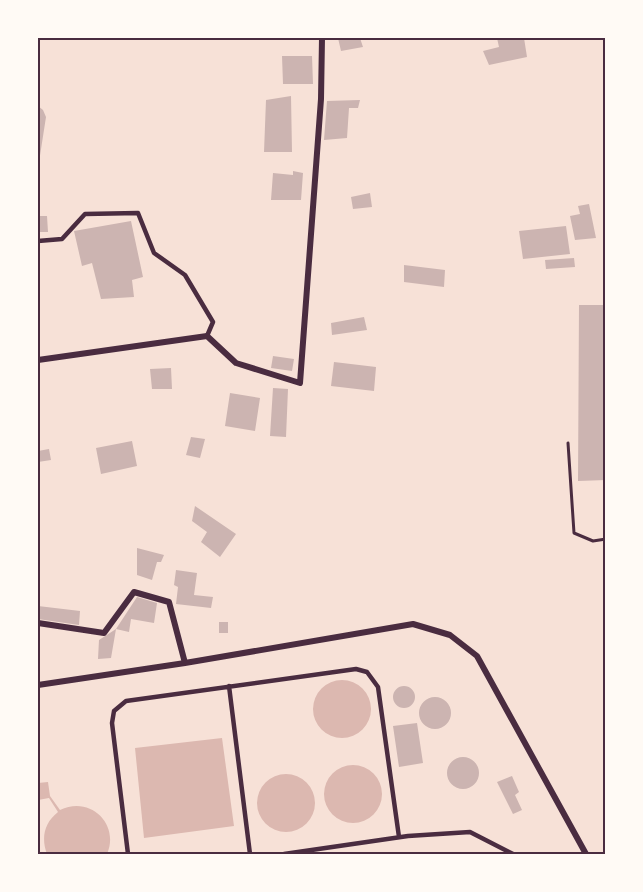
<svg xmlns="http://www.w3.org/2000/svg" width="643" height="892" font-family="'Open Sans',sans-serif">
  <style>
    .water { fill: #dcb8b0 }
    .building { fill: #ccb4b1 }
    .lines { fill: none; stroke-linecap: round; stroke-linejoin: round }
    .path { stroke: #4a2c40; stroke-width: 3 }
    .service { stroke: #4a2c40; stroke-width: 4.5 }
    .minor { stroke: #4a2c40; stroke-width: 6 }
    .neatline { fill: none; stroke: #4a2c40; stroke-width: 2 }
  </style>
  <rect width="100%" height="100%" fill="#f7e1d7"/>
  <!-- water -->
  <path class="water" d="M313 709a29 29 0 1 1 58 0a29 29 0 1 1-58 0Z
    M222 738 234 826 144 838 135 748Z
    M324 794a29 29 0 1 1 58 0a29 29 0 1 1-58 0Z
    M257 803a29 29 0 1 1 58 0a29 29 0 1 1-58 0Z
    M48 782 50 796 60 810C90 795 120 824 107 854H47C41 838 44 823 58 812L49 798 38 800V783Z"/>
  <!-- building -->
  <path class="building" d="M338 38H360L363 47 341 51Z
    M497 38H524L527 57 489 65 483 51 499 47Z
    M282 56H312L313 84H283Z
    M291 96 292 152H264L266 100Z
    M360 100 358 108H349L347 138 324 140 327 101Z
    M38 106 43 110 46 117 39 162Z
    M293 171 303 173 301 200H271L273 173 293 175Z
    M370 193 372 207 353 209 351 197Z
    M589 204 596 238 575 240 570 216 580 214 578 206Z
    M38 216H47L48 232H38Z
    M131 221 143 277 132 280 134 297 101 299 92 263 82 266 74 231Z
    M566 226 570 254 523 259 519 231Z
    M574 258 575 267 546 269 545 260Z
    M404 265 445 270 444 287 404 282Z
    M579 305H606V480L578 481Z
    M364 317 367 330 332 335 331 323Z
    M273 356 294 359 292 371 271 368Z
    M334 362 376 367 374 391 331 386Z
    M171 368 172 389H152L150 369Z
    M273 388 288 389 286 437 270 436Z
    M230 393 260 398 255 431 225 426Z
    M191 437 205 439 200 458 186 455Z
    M132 441 137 466 101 474 96 448Z
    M49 449 51 460 38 462V451Z
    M195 506 236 534 220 557 201 542 207 532 192 521Z
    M137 548 164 555 161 562H157L152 580 137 575Z
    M176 570 197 573 194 595 213 597 211 608 176 604 178 587 174 585Z
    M137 597 157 603 154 623 131 619 129 632 116 629Z
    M38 606 80 611 79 625 38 619Z
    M219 622H228V633H219Z
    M116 629 111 658 98 659 99 640Z
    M393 697a11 11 0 1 1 22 0a11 11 0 1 1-22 0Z
    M419 713a16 16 0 1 1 32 0a16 16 0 1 1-32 0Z
    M417 723 423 763 399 767 393 726Z
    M447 773a16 16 0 1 1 32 0a16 16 0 1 1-32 0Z
    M512 776 519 792 515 795 522 810 513 814 497 782Z"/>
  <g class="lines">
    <!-- path -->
    <path class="path" d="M568 443 574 533 593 541 606 539"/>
    <!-- service -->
    <path class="service" d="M38 241 62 239 85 214 138 213 154 253 185 275 213 322 207 336
      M229 686 250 854
      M128 854 112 723 114 711 126 701 356 669 367 672 378 687 399 837
      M284 854 408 836 470 832 513 854"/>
    <!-- minor -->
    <path class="minor" d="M38 360 207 336 236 363 300 383 321 99 322 38
      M38 623 104 633 134 592 169 602 185 663
      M38 685 185 663 413 624 450 635 477 656 586 854"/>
  </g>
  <!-- border -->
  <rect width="643" height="892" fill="none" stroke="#fffaf5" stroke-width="78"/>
  <rect x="39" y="39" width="565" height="814" class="neatline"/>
</svg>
